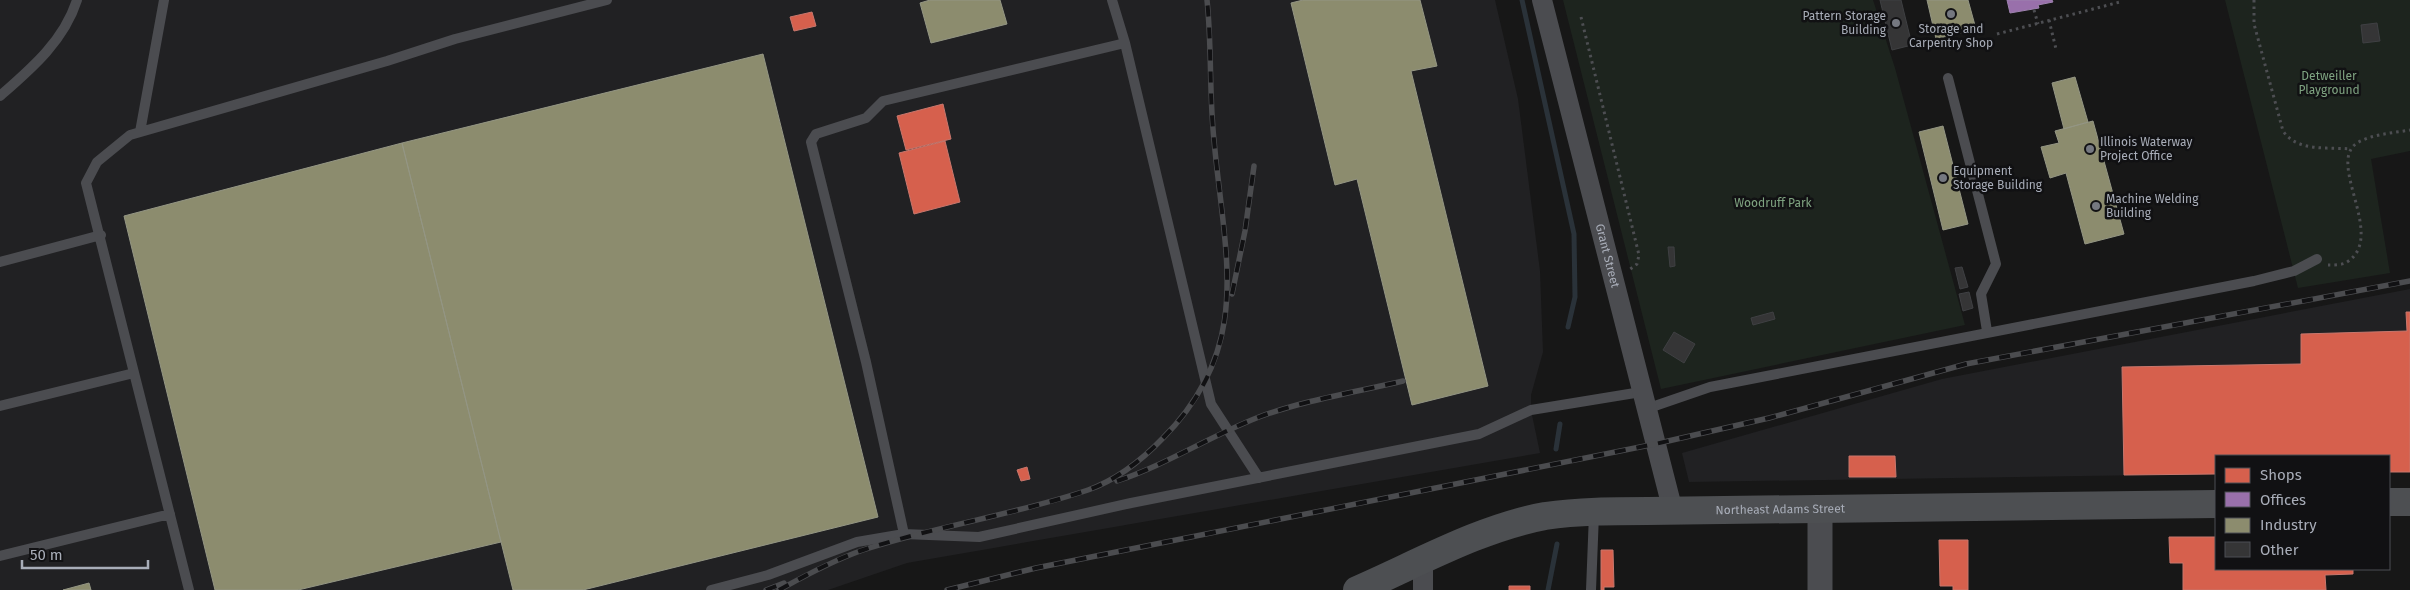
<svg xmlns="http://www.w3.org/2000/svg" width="2410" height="590" font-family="'Fira Sans',sans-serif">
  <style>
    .built { fill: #212123 }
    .green { fill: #1d241e }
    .shops { fill: #d6604d; stroke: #c8776d }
    .offices { fill: #9970ab; stroke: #9e82af }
    .industry { fill: #8c8c6e; stroke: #949684 }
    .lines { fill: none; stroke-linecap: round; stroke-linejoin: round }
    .stream { stroke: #2a3239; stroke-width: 5 }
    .building { fill: #353536; stroke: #3f4043 }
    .path { stroke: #4d4e52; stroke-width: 3; stroke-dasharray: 2.5 4; stroke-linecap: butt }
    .service { stroke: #4b4c50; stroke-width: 10 }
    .minor { stroke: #4b4c50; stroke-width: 20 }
    .tertiary { stroke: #4b4c50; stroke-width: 25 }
    .primary { stroke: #4d4f52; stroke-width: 28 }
    .rail-casing { stroke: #4b4c4f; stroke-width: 5.5 }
    .rail { stroke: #111113; stroke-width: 4; stroke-dasharray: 11; stroke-linecap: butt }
    .poi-dot { fill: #757880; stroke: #111113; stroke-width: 2 }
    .labels { text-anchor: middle; stroke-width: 5; stroke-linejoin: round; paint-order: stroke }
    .poi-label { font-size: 12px; fill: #a8adb8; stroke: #111113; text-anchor: start }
    .park-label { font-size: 12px; fill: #7fa381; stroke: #111113 }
    .street-label { font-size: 12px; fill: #a8adb8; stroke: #111113 }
  </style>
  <rect width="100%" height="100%" fill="#171717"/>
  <!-- built -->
  <path class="built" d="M0 0H1495L1518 99 1540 271 1543 352 1531 395V410L1540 453 907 563 828 590H0Z
    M2410 289V471L2389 472V456H2216V474L1689 482 1682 453 1942 379Z"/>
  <!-- green -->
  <path class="green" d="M1563 0H1873L1895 68 1965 325 1661 389Z
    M2225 0H2410V151L2371 159 2390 273 2298 288Z"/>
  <!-- shops -->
  <path class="shops" d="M812 12 816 26 794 31 790 17Z
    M943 104 951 139 906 150 897 116Z
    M945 141 960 202 914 214 899 153Z
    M2406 312H2410V472H2389V456H2216V474L2124 475 2122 367 2301 364V334L2407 331Z
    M1849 456H1895L1896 477H1849Z
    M1027 467 1030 479 1021 481 1017 470Z
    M2169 537H2216V569H2353V574L2325 575 2326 590H2183V563H2170Z
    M1939 540H1968V590H1953V586H1940Z
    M1601 550H1613L1614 587H1604V590H1601Z
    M1509 586H1530V590H1509Z"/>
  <!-- offices -->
  <path class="offices" d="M2007 0H2052L2053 2 2038 5 2039 8 2010 13Z"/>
  <!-- industry -->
  <path class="industry" d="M930 0H1000L1007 24 931 43 920 3Z
    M1303 0H1420L1437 66 1411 71 1488 386 1412 405 1357 179 1335 185 1291 3Z
    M1927 0H1968L1976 29 1936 39Z
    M763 54 878 517 583 590H513L402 143Z
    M2075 77 2088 122 2064 129 2052 83Z
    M2093 121 2124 234 2085 244 2066 173 2050 178 2041 147 2059 143 2055 131Z
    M1943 126 1968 224 1943 230 1919 132Z
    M402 143 501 542 298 590H215L124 216Z
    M89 583 91 590H63Z"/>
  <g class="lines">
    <!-- stream -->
    <path class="stream" d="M1522 0 1574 234 1575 297 1568 327
      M1556 449 1560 424
      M1548 590 1557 544"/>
  </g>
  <!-- building -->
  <path class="building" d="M1880 0H1901L1912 45 1892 50Z
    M2377 23 2380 41 2363 43 2361 25Z
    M1668 247H1674L1675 266 1670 267Z
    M1962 267 1968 287 1960 289 1955 268Z
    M1969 292 1973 308 1963 311 1959 294Z
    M1773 312 1775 319 1753 325 1751 318Z
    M1674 332 1695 344 1684 363 1663 350Z"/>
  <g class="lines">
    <!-- path -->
    <path class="path" d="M2254 0V24L2283 131C2297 152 2328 147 2351 149
      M2034 10 2038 24
      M1581 17 1639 255 1637 264 1629 270
      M2049 20 2056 49
      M1997 34 2120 2
      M2328 265C2334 265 2343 265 2347 262 2387 237 2326 163 2357 143 2372 134 2393 133 2410 130"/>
    <!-- service -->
    <path class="service" d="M1112 0 1125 43
      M1948 78 1996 264 1981 294 1987 331
      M0 96C31 69 64 41 77 0
      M140 132 164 0
      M0 262 101 235
      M0 406 134 373
      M1646 409 1710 387 2254 281 2294 271 2317 259
      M904 534 866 362 811 142 816 134 866 118 883 101 1125 43 1211 404 1259 478
      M0 556 170 514
      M189 590 86 183 97 162 130 135 387 61 455 39 607 0
      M711 590 768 575 857 542 904 534 979 537 1131 503 1479 434 1531 410 1641 392
      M1591 590 1594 514"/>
    <!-- minor -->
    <g class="minor">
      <path id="s1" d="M1542 0 1673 511"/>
      <path d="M1423 561V590"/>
    </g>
    <!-- tertiary -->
    <path class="tertiary" d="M1820 510V590"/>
    <!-- primary -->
    <g class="primary">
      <path d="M2389 502H2410"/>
      <path id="s2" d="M1357 590C1417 564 1480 528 1545 516 1579 511 1614 511 1648 511L2216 504"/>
    </g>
    <defs>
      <path id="rail" d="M1232 294 1245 231 1254 166
        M1117 481C1166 465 1210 436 1259 417 1305 400 1356 392 1403 381
        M766 590 784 583
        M779 590C806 575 834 560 863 550 936 526 1014 515 1088 490 1116 480 1142 460 1163 438 1255 345 1224 254 1214 140 1209 94 1212 47 1207 0
        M947 590 1036 568 1136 548 1655 444 1769 418 1966 364 2410 281"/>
    </defs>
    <!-- rail casing -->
    <use href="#rail" class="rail-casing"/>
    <!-- rail -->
    <use href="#rail" class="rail"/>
  </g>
  <!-- markers -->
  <g class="poi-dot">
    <circle cx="1951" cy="14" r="5"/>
    <circle cx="1896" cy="23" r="5"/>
    <circle cx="2090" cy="149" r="5"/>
    <circle cx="1943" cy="178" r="5"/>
    <circle cx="2096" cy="206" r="5"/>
  </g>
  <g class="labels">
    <!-- poi labels -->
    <g class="poi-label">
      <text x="1886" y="20" text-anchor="end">Pattern Storage<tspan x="1886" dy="14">Building</tspan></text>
      <text x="1951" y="33" text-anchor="middle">Storage and<tspan x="1951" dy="14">Carpentry Shop</tspan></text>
      <text x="2100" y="146">Illinois Waterway<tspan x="2100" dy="14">Project Office</tspan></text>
      <text x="1953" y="175">Equipment<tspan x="1953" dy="14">Storage Building</tspan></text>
      <text x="2106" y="203">Machine Welding<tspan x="2106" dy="14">Building</tspan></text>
    </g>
    <!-- park labels -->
    <g class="park-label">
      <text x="2329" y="80">Detweiller<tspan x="2329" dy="14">Playground</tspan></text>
      <text x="1773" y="207">Woodruff Park</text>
    </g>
    <!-- street labels -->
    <g class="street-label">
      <text dy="4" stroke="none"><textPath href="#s1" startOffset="264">Grant Street</textPath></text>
      <text dy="4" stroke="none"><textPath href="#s2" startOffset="438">Northeast Adams Street</textPath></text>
    </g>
  </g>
  <!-- legend -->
  <rect x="2215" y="455" width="175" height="115" fill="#111113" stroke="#4d4f55"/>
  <rect x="2225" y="468" width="25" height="15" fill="#d6604d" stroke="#4d4f55"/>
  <text x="2260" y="480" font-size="15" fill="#a8adb8">Shops</text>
  <rect x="2225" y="492" width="25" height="15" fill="#9970ab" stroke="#4d4f55"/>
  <text x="2260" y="505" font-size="15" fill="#a8adb8">Offices</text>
  <rect x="2225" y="518" width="25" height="15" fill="#8c8c6e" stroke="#4d4f55"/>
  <text x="2260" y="530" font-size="15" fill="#a8adb8">Industry</text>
  <rect x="2225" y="542" width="25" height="15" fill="#353536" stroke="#4d4f55"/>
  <text x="2260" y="555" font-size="15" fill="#a8adb8">Other</text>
  <!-- scale -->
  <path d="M22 560v8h126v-8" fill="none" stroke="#a8adb8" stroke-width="2.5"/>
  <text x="30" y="560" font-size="15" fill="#a8adb8" stroke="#111113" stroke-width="4" paint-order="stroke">50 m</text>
</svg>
